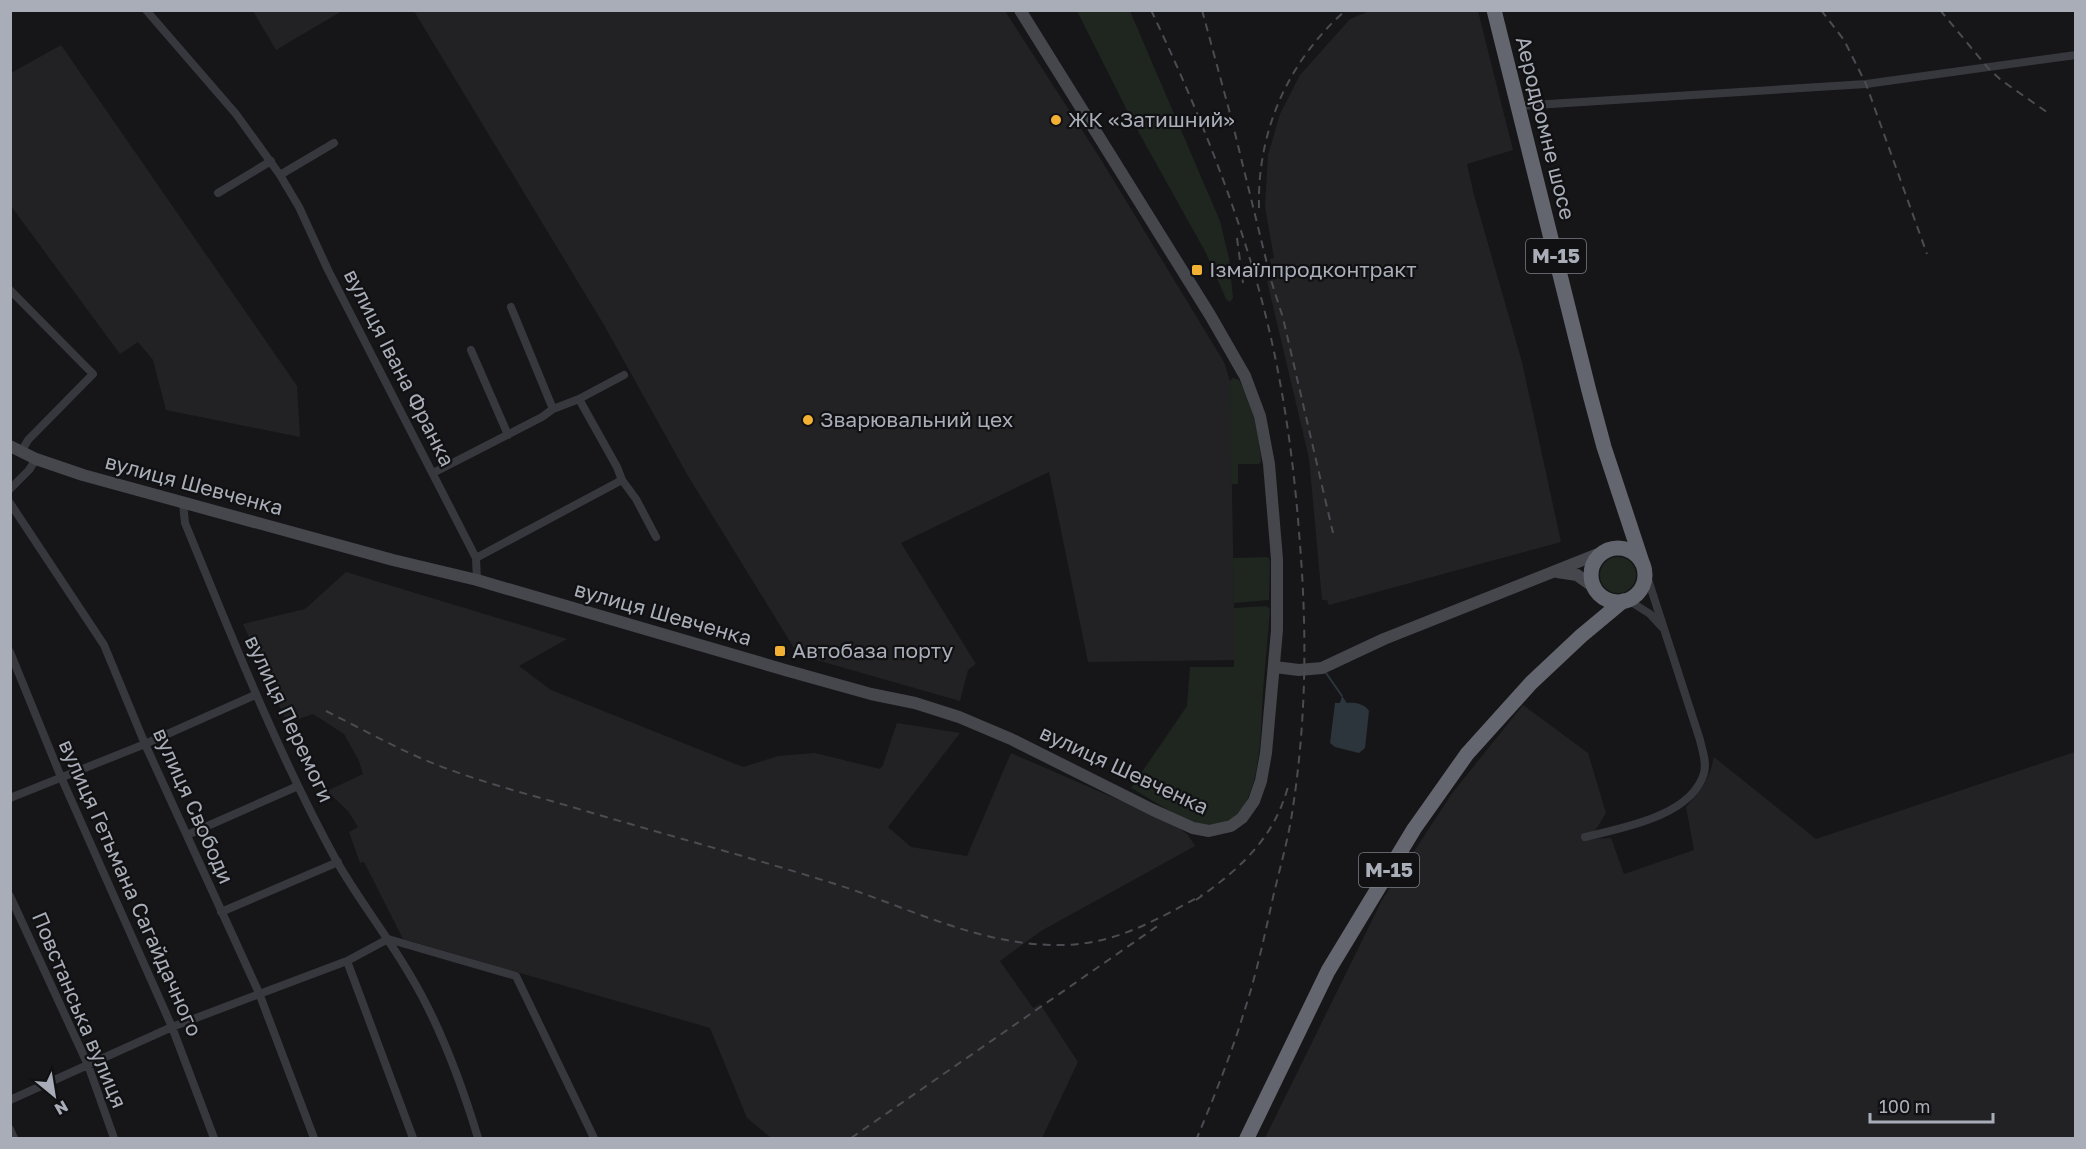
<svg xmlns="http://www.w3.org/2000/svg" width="2086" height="1149" font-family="'Golos Text',sans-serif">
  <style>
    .built { fill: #222225 }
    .green { fill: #1e261f }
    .water { fill: #2c353c }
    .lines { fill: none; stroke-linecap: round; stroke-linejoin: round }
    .stream { stroke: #2c353c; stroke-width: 2 }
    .street { stroke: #37383d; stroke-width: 8 }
    .secondary { stroke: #45474d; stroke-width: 12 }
    .highway { stroke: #63666e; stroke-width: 15 }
    .rail { stroke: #4a4c52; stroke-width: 2; stroke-dasharray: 8 6; stroke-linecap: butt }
    .poi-dot { fill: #f2b134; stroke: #111113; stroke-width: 2 }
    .labels { text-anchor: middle; stroke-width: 4.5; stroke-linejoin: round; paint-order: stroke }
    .shield { fill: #111113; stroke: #7b7e86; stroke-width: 1.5 }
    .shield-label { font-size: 20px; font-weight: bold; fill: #a8adb8 }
    .poi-label { font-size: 21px; fill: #a8adb8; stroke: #111113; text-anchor: start }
    .street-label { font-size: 21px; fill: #a8adb8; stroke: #111113 }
  </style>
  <rect width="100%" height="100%" fill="#161618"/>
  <!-- built -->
  <path class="built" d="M1372 10 1478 11 1513 150 1467 164 1474 195 1522 362 1561 542 1329 605 1327 600H1322L1309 458 1267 281 1274 279 1270 259 1274 258 1265 207 1268 155 1280 114 1300 75 1350 19Z
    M253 11H342L276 50Z
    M414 11H1005L1100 158 1224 362 1230 381 1235 660 1088 662 1049 472 901 543 976 664 968 670 960 701 799 655 794 648 688 476 604 325Z
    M61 45 297 386 300 437 166 410 153 360 138 342 120 354 11 206V73Z
    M346 572 567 639 519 666 551 690 743 767 778 756 815 753 880 769 883 765 897 723 960 733 888 827 911 847 967 856 1011 753 1151 814 1177 826 1188 835 1195 846 1041 931 1000 961 1033 1008 1040 1004 1078 1062 1042 1138H771L747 1118 710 1028 403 939 364 862 360 863 349 832 358 827 348 811 327 791 363 774 359 761 344 734 313 714 287 723 243 624 305 609Z
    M1523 705 1588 753 1606 813 1590 839 1611 838 1624 874 1694 850 1686 807 1702 788 1710 772 1714 757 1816 839 2075 752V1138H1265L1382 900 1453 792Z"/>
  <!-- green -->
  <path class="green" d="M1077 11H1130L1220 221 1229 258 1233 298 1230 302 1226 299 1206 253 1133 122Z
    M1233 378 1239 380C1253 406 1259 432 1261 461L1259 464H1238V484H1231L1230 381Z
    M1600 575a18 18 0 1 1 36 0a18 18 0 1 1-36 0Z
    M1265 557 1269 558 1270 562 1269 600 1234 603 1233 558Z
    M1266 606 1270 609C1268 637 1265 665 1263 692 1260 728 1264 821 1215 825 1190 827 1153 800 1131 788L1187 706 1190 667H1234V608Z"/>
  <!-- water -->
  <path class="water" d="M1342 696 1347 703C1355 702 1365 704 1369 711L1365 748 1359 753 1335 747 1330 743 1335 703H1340Z"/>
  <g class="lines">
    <!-- stream -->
    <path class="stream" d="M1324 670 1342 696"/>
    <!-- street -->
    <path class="street" d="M146 10 236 114 280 175 299 207 328 270 476 558 477 580
      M1518 106 1866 84 2076 55
      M280 175 334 143
      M218 193 271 161
      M10 290 93 374 28 440 21 452
      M511 307 553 409
      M471 350 508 435
      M579 399 617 467 622 480 636 499 656 537
      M433 473 542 417 553 409 579 399 624 375
      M10 489 29 470 36 459
      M10 503 104 645 145 744 259 993 314 1138
      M183 503 185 523C232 637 277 752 336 860 358 899 387 935 410 975 439 1023 462 1085 478 1138
      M476 558 622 480
      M1628 600 1650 614 1662 627
      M10 652 61 777 172 1027 214 1138
      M10 798 145 744 255 695
      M187 835 298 786
      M1585 837C1622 828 1692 816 1704 773 1707 762 1702 750 1700 740L1645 570
      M10 896 88 1065 114 1138
      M221 912 338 862
      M388 939 516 976 594 1138
      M347 961 413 1138
      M10 1100 172 1027 347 961 388 939
      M10 1129 14 1138"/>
    <!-- secondary -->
    <path class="secondary" d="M10 446 36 459 83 475 393 560 477 580 785 670 871 694 915 703 959 717 1011 739 1153 810 1193 828 1209 831 1231 826 1242 818 1254 801 1261 781 1266 753 1277 630V559L1269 464 1260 416 1245 376 1210 315 1020 10
      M1557 572 1577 575 1594 587
      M1275 667 1299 670 1322 668 1384 639 1603 552"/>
    <!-- highway -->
    <path class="highway" d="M1494 10 1589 391 1604 447 1643 565
      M1591 575a27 27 0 1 1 54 0a27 27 0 1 1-54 0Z
      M1247 1138 1328 971 1414 829 1467 754 1531 683 1581 636 1623 601"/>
    <!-- rail -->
    <path class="rail" d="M1151 10C1189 90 1223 172 1249 256 1277 345 1292 439 1299 532 1307 625 1307 714 1293 807 1289 836 1281 864 1274 893 1265 933 1257 973 1244 1012 1231 1055 1214 1097 1197 1138
      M1202 10 1232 121 1271 280 1283 318 1333 533
      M1821 10 1844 40 1866 84 1927 254
      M1940 10 1988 68 2001 80 2051 115
      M1259 208C1257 131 1288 61 1346 10
      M1237 238 1243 283
      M326 711C366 731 406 754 448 769 488 784 531 795 572 807 659 833 746 856 832 883 909 907 980 947 1064 945 1116 944 1158 919 1202 895
      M1196 900C1241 868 1275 838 1289 783
      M851 1138 1159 925"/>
  </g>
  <!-- markers -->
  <g class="poi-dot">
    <circle cx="1056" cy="120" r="6"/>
    <rect x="1191" y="264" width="12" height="12" rx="3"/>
    <circle cx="808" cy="420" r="6"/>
    <rect x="774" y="645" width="12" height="12" rx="3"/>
  </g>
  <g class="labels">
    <!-- shield labels -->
    <g class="shield">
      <rect x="1526" y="239" width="60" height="34" rx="4.5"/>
      <rect x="1359" y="853" width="60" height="34" rx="4.5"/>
    </g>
    <g class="shield-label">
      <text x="1556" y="263">М-15</text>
      <text x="1389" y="877">М-15</text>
    </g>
    <!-- poi labels -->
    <g class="poi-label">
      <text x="1068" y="127">ЖК «Затишний»</text>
      <text x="1209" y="277">Ізмаїлпродконтракт</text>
      <text x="820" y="427">Зварювальний цех</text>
      <text x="792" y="658">Автобаза порту</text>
    </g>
    <!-- street labels -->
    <g class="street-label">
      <text transform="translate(1545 128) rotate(76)" y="7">Аеродромне шосе</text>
      <text transform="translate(399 368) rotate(63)" y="7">вулиця Івана Франка</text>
      <text transform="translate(194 485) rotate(15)" y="7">вулиця Шевченка</text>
      <text transform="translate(663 614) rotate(16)" y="7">вулиця Шевченка</text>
      <text transform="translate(289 719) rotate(65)" y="7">вулиця Перемоги</text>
      <text transform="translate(1124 770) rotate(25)" y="7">вулиця Шевченка</text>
      <text transform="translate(193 806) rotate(66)" y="7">вулиця Свободи</text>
      <text transform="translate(130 888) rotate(66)" y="7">вулиця Гетьмана Сагайдачного</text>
      <text transform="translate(79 1010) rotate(67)" y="7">Повстанська вулиця</text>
    </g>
  </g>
  <!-- border -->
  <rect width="2086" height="1149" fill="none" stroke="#a8adb8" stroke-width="24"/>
  <!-- north arrow -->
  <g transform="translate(54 1095) rotate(150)" stroke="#111113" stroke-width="4.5" paint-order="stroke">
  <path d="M0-4.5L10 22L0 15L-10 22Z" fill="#a8adb8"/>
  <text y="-9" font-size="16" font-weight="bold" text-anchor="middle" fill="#a8adb8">N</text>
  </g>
  <!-- scale -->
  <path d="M1870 1113v9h123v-9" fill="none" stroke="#a8adb8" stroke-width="3"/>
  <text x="1879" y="1113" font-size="18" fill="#a8adb8" stroke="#111113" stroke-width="4.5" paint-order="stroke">100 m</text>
</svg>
